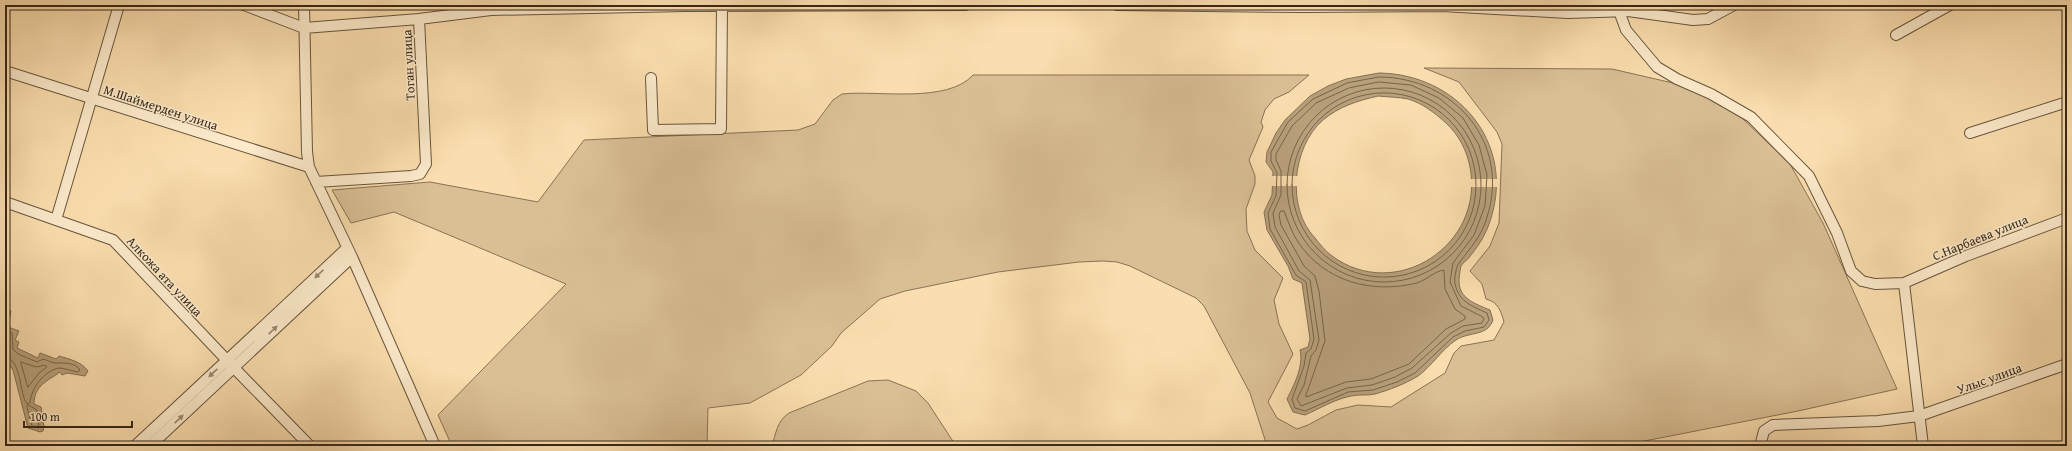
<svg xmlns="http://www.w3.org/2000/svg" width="2072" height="451" font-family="'Gentium Book Plus',serif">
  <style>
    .green { fill: #dabf95; stroke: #887356 }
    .water { fill: #b8a07b; stroke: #847053; fill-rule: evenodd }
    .pier { fill: #fbdeaf }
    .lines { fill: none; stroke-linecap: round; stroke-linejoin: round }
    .shore { stroke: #776448; stroke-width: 1 }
    .minor-casing { stroke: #67553c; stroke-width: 12 }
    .minor { stroke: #fceacb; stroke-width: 10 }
    .oneway { fill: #998870 }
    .labels { text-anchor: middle; stroke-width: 3; stroke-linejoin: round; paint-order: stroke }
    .street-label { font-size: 13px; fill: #362716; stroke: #fceacb }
  </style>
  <rect width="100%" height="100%" fill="#fbdeaf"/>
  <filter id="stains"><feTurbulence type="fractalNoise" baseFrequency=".005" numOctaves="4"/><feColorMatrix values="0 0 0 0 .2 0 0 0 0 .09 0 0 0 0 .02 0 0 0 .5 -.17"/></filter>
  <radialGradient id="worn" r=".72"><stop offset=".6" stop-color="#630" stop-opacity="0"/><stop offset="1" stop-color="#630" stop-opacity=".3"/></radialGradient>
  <!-- green -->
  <path class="green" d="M1424 68 1612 69 1673 83 1726 105 1743 119 1790 164 1823 223 1897 389 1798 411 1619 446H1267L1250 393 1204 306 1196 298 1130 266 1117 262 1103 261 1079 262 998 272 905 291 880 299 841 333 832 346 801 375 750 403 708 408 707 446H452L438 415 566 284 394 212 351 223 332 190 430 182 538 202 584 140 798 130 815 124 833 100 842 94C878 90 947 104 973 75H1309L1289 92 1274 99 1265 110 1261 122 1263 127 1249 160 1255 176V184L1246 209 1247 231 1255 250 1283 278 1274 300 1279 324 1293 354 1268 402 1277 418 1297 429 1308 425 1336 410 1358 405 1391 407 1445 373 1454 353 1461 346 1494 340 1504 322C1501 311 1498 302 1486 299L1482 284 1470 271 1490 246 1499 223 1502 144 1497 132 1459 82Z
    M888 380 916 391 928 403 956 446H772C776 433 777 421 789 413L868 381Z"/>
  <!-- water -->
  <path class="water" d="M1379 73C1456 74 1515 141 1491 218 1487 232 1480 244 1471 255 1469 259 1463 262 1461 266 1460 270 1459 278 1459 281 1459 299 1476 304 1490 310L1493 320C1487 337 1470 331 1456 340 1441 350 1432 366 1418 376 1405 384 1389 390 1375 394 1367 396 1359 394 1351 396 1335 399 1319 409 1305 415L1293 412 1287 399C1294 385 1304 366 1300 350L1308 347 1310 339 1302 283 1293 279 1288 266 1267 230 1264 212 1272 195 1273 172 1266 162 1267 152 1276 133 1285 120 1310 96 1328 86 1346 79ZM1378 96C1387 97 1398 97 1408 99 1422 103 1435 113 1446 123 1459 135 1467 151 1470 167 1485 245 1396 303 1332 256 1325 251 1320 244 1315 238 1286 208 1292 147 1323 120 1340 106 1357 101 1378 96Z
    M5 308 11 311 8 327 19 331 15 340 19 342 17 348 38 358 40 353 56 359 59 356C69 359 82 362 88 371L85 376 67 373 62 375 60 372C48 381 34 385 34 404L41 407 44 426 43 431 40 432 28 428 13 370 5 358Z"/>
  <!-- pier -->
  <path class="pier" d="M1271 176H1298V186H1270Z
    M1470 179H1498V187H1470Z"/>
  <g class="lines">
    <!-- shore -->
    <path class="shore" d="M1379 77C1454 77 1511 143 1487 217 1482 236 1470 248 1459 263 1456 267 1454 279 1455 284 1459 302 1472 306 1487 313L1489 320 1484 327 1465 331 1453 337 1415 373 1397 382 1373 390 1348 392 1305 411 1295 408 1292 399 1304 366 1306 353 1311 349 1314 339 1306 282 1296 275 1270 229 1268 213 1276 196 1277 173 1271 161V152L1288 122 1313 99 1347 83Z
      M1379 82 1411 85 1439 98 1463 118 1479 145 1487 175 1485 206 1474 235 1453 263 1450 282 1461 306 1483 317 1484 319 1482 323 1463 326 1451 333 1412 368 1395 377 1372 385 1347 388 1301 406 1297 399 1304 385 1311 356 1316 350 1319 340 1310 280 1299 271 1275 227 1273 213 1281 195V171L1276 160V154L1292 126 1316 103 1349 88Z
      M1287 185a97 97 0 1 1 194 0a97 97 0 1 1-194 0Z
      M1292 185a92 92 0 1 1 184 0a92 92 0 1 1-184 0Z
      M1281 211H1284C1288 221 1292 233 1298 242 1325 282 1372 294 1417 283 1426 280 1435 271 1444 270L1445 289 1455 309 1465 316V319L1446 329 1409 364 1371 379 1346 382 1306 397V395L1325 341 1319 291 1315 276 1304 266 1281 225 1279 215Z
      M5 329 12 333 13 349 18 354 37 362 43 359C47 360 52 363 56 363 64 363 75 362 80 370L78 372C72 371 64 368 59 368 44 371 31 388 30 403L27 404C19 394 22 359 5 357
      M21 362 36 367 45 365 47 367 39 373 28 387Z
      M28 405 37 410 39 428 32 426 27 407Z"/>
    <defs>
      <path id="minor" d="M244 5 304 28 419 19
        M304 5 307 152 309 167 352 257 435 446
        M1117 5 1304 7 1442 6 1568 13 1628 11 1693 20 1708 19 1734 5
        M1619 11 1626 30 1657 67 1677 79 1711 94 1751 117 1809 176 1837 233 1851 271 1862 281 1875 284 1904 283 1923 446
        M1896 35 1950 5
        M5 71 309 167
        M651 78 653 130 721 129 722 5
        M1970 133 2067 102
        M316 182 411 176 420 174 426 164 419 19 491 10 685 6 966 5
        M5 202 113 240 239 373 310 446
        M56 220 119 5
        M1904 283 1966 256 2067 218
        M135 446 347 248
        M150 446 352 257
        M1760 446 1764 431 1773 425 1878 421 1919 416 2067 364"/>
    </defs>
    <!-- minor casing -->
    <use href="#minor" class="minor-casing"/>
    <!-- minor -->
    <use href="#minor" class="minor"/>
  </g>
  <!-- one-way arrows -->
  <defs><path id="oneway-solid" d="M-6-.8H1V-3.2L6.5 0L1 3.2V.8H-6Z"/></defs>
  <g class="oneway">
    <use href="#oneway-solid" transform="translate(319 274) rotate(137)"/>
    <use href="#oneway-solid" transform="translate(273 330) rotate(-43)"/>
    <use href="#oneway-solid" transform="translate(213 373) rotate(137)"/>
    <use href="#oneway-solid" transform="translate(179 419) rotate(-43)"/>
  </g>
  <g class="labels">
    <!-- street labels -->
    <g class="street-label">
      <text transform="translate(408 65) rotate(-93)" y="5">Тоган улица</text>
      <text transform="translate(161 107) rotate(18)" y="5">М.Шаймерден улица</text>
      <text transform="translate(1980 237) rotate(-22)" y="5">С.Нарбаева улица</text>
      <text transform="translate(165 276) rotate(47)" y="5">Алкожа ата улица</text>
      <text transform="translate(1989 378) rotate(-20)" y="5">Улыс улица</text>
    </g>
  </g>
  <!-- margin -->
  <rect width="2072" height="451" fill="none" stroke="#fbdeaf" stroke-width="20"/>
  <rect x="6" y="6" width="2060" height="439" fill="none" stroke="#362716" stroke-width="2"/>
  <rect x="10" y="10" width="2052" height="431" fill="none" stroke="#362716"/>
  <!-- scale -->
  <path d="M24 421v6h108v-6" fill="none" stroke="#362716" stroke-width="2"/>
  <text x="30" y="421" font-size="12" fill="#362716" stroke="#fceacb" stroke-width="3" paint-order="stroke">100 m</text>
  <rect width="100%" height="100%" filter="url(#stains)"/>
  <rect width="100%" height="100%" fill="url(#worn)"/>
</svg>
